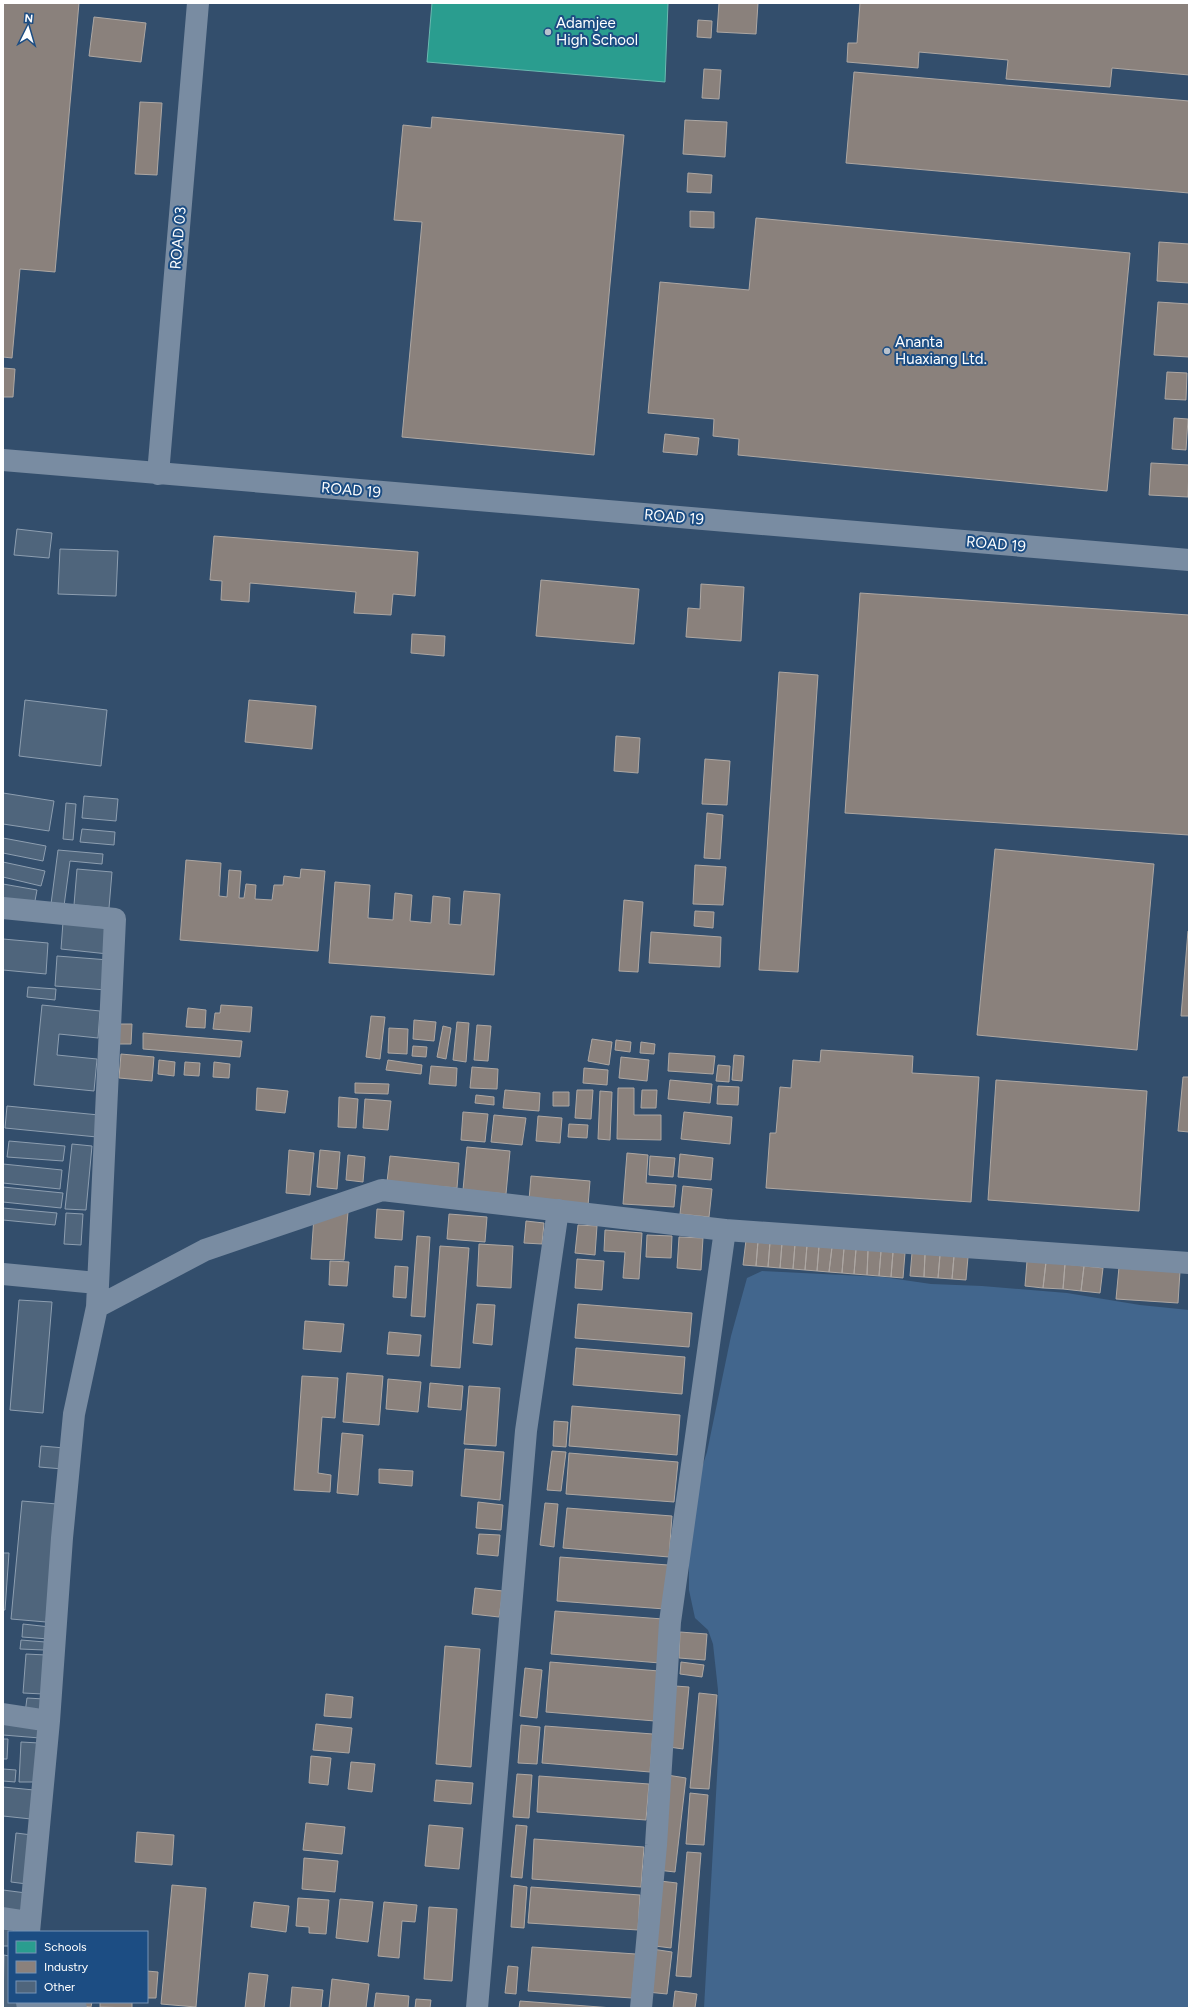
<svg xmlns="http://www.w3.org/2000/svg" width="1192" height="2011" font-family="Figtree,sans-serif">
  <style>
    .water { fill: #42668d }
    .schools { fill: #2a9d8f; stroke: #6abab1 }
    .industry { fill: #8a817c; stroke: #ada7a3 }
    .building { fill: #4f657c; stroke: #8d9eb0 }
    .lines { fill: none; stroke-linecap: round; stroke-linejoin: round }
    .minor { stroke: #798ca2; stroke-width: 22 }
    .poi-dot { fill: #b8c1cc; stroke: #1c4d83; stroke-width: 1.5 }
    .labels { text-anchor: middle; stroke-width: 4; stroke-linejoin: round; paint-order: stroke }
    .poi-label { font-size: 15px; fill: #fff; stroke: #1c4d83; text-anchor: start }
    .street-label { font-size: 15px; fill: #fff; stroke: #1c4d83 }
  </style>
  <rect width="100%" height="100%" fill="#334e6c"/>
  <!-- water -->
  <path class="water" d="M762 1271 883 1277 931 1284 982 1286 1067 1293 1140 1305 1189 1310V2008H704L719 1741 718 1690 713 1644 708 1630 695 1618 689 1590V1547L694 1492 707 1452 731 1336 747 1278Z"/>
  <!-- schools -->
  <path class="schools" d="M432 3H668L665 82 427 62Z"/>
  <!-- industry -->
  <path class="industry" d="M3 3H79L55 272 20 269 12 358 3 357Z
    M719 3H758L756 34 717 32Z
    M860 3H1189V75L1112 68 1110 87 1006 79 1008 60 919 52 918 68 847 62 848 43H857Z
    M94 17 146 23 141 62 89 56Z
    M698 20 712 21 711 38 697 37Z
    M704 69 721 70 719 99 702 98Z
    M854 72 1189 101V193L846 163Z
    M140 102 162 103 157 175 135 174Z
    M432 117 624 135 594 455 402 437 422 222 394 220 403 125 431 128Z
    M685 120 727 122 725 157 683 154Z
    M688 173 712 175 711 193 687 192Z
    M690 211 714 212V228L690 227Z
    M756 218 1130 253 1107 491 738 455 739 439 713 436 714 419 648 413 660 282 749 290Z
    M1159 242 1189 244V283L1157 281Z
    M1158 302 1189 304V357L1154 355Z
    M3 368 15 369 13 397H3Z
    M1167 372 1187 373 1186 400 1165 399Z
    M1174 418 1188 419 1186 450 1172 449Z
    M665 434 699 438 697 455 663 452Z
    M1151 463 1189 465 1188 497 1149 495Z
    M214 536 418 552 415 596 393 594 391 615 354 613 356 592 250 583 249 602 221 600 222 581 210 580Z
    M541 580 639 589 634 644 536 636Z
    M701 584 744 587 741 641 686 637 688 608 700 609Z
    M860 593 1189 615V835L845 813Z
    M412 634 445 636 444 656 411 653Z
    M779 672 818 675 798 972 759 970Z
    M249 700 316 706 312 749 245 742Z
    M616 736 640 738 638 773 614 771Z
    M705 759 730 761 727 805 702 804Z
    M707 813 723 815 720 859 704 858Z
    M995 849 1154 864 1137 1050 977 1035Z
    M186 860 221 863 219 896 227 897 229 870 241 871 239 898H244L246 884 256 885 255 899 272 900 274 885H283L284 876 300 878 301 869 325 871 318 951 180 940Z
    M695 865 726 867 723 905 693 904Z
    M335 882 370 885 368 918 393 920 395 893 412 895 410 921 431 923 433 896 450 898 449 924 461 925 464 891 500 894 494 975 329 963Z
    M624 900 643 902 638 972 619 971Z
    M695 911 714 912 713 928 694 926Z
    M1188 931H1189V1016H1181Z
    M651 932 721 937 720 967 649 963Z
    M221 1005 252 1007 250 1032 213 1029 215 1013H220Z
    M188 1008 206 1010 205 1028 186 1027Z
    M371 1016 385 1017 380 1059 366 1057Z
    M414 1020 436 1022 434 1041 413 1039Z
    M457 1022 469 1023 466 1062 453 1060Z
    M113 1024H132L131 1044H113Z
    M477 1025 491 1026 488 1061 474 1060Z
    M443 1026 451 1028 446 1059 437 1057Z
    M389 1028 408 1029 407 1054 388 1053Z
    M143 1033 242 1041 240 1057 143 1049Z
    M592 1039 612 1042 609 1065 588 1061Z
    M616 1040 631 1042 630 1052 615 1050Z
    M641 1042 655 1044 654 1054 640 1053Z
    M413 1046 427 1047 426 1057 412 1056Z
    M821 1050 913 1056 912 1073 979 1077 971 1202 766 1188 770 1133H776L780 1087 791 1088 793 1060 820 1062Z
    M669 1053 715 1056 713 1074 668 1071Z
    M121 1054 154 1057 152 1081 119 1078Z
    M734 1055 744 1056 742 1081 732 1080Z
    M621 1057 649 1060 647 1081 619 1078Z
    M159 1060 175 1062 174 1076 158 1074Z
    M388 1060 422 1065 421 1074 386 1070Z
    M185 1062 200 1063 199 1076 184 1075Z
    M214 1062 230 1064 229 1078 213 1077Z
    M718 1065 730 1066 729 1082 716 1081Z
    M431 1066 457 1068 456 1086 429 1084Z
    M472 1067 498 1069 497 1089 470 1088Z
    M584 1068 608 1070 607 1085 583 1083Z
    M1183 1077H1189V1132L1178 1131Z
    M670 1080 712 1084 710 1103 668 1099Z
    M996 1080 1147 1091 1139 1211 988 1200Z
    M355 1083 389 1084 388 1094 355 1093Z
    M718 1086 739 1087 738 1105 717 1104Z
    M257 1088 288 1091 285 1113 256 1110Z
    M618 1088H634V1115H661V1140L617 1139Z
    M505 1090 540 1093 539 1111 503 1108Z
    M577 1090H593L591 1119 575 1118Z
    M642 1090H657L656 1108H641Z
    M600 1091 612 1092 610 1140 598 1139Z
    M553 1092H569V1106H553Z
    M476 1095 494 1097V1105L475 1103Z
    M339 1097 358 1099 356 1128 338 1127Z
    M365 1099 391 1101 388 1130 363 1128Z
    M463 1112 488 1114 485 1142 461 1140Z
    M684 1112 732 1117 730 1144 681 1139Z
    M494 1115 526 1118 522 1145 491 1142Z
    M538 1116 562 1118 560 1143 536 1141Z
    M569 1124 588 1125 587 1138 568 1137Z
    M467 1147 510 1151 506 1194 463 1190Z
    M289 1150 314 1153 310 1195 286 1193Z
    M320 1150 340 1152 337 1189 317 1187Z
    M627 1153 648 1155 646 1183 676 1185 674 1207 623 1204Z
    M680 1154 713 1158 711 1180 678 1177Z
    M348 1155 365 1157 363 1182 346 1180Z
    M390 1156 459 1163 457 1188 387 1182Z
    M650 1156 675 1158 673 1177 649 1175Z
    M531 1176 590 1181 588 1206 529 1200Z
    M683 1186 712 1189 709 1217 680 1214Z
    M377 1209 404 1211 402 1240 375 1238Z
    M348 1212 344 1260 311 1259 314 1216Z
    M449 1214 487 1217 485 1242 447 1239Z
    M526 1221 544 1223 542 1244 524 1243Z
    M578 1225 597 1226 595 1255 575 1253Z
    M605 1230 642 1233 639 1279 623 1278 625 1252 604 1251Z
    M647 1235 672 1236 671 1258 646 1257Z
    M417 1236 430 1237 425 1317 411 1316Z
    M679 1237 703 1238 701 1270 677 1268Z
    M746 1240 758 1241 756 1266 743 1265Z
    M758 1241 770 1242 768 1267 756 1266Z
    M770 1242 782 1243 780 1268 768 1267Z
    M782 1243 795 1244 793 1269 780 1268Z
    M479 1244 513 1246 511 1288 477 1286Z
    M795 1244 807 1245 805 1270 793 1269Z
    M807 1245 819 1246 817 1271 805 1270Z
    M440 1246 469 1248 460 1368 431 1366Z
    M819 1246 832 1247 829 1272 817 1271Z
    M832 1247 844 1248 842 1273 829 1272Z
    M844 1248 856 1249 854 1274 842 1273Z
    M856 1249 868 1250 867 1275 854 1274Z
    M868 1250 881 1251 879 1276 867 1275Z
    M881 1251 893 1252 891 1277 879 1276Z
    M893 1252 905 1253 903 1278 891 1277Z
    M912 1253 925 1254 924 1277 910 1276Z
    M925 1254 940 1255 938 1278 924 1277Z
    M940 1255 954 1256 952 1279 938 1278Z
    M954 1256 968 1257 966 1280 952 1279Z
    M577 1259 604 1261 602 1290 575 1288Z
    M330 1261 349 1262 347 1286 329 1285Z
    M1027 1261 1046 1262 1043 1288 1025 1286Z
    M1046 1262 1065 1264 1063 1289 1043 1288Z
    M1065 1264 1084 1266 1081 1291 1063 1289Z
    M395 1266 408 1267 406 1298 393 1297Z
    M1084 1266 1103 1268 1100 1293 1081 1291Z
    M1119 1267 1180 1271 1178 1303 1116 1299Z
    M477 1304 495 1305 492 1345 473 1343Z
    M578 1304 692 1313 689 1347 575 1338Z
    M305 1321 344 1324 341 1352 303 1349Z
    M389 1332 421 1335 419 1356 387 1354Z
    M576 1348 685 1357 682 1394 573 1385Z
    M347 1373 383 1376 379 1425 343 1422Z
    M302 1376 338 1378 335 1418 322 1417 318 1473 331 1475 330 1492 294 1490Z
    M388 1379 421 1382 418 1412 386 1409Z
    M430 1383 463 1386 461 1410 428 1407Z
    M469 1386 500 1388 496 1446 464 1444Z
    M572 1406 680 1415 677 1455 569 1446Z
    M554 1421 568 1422 566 1447 553 1446Z
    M342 1433 363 1435 358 1495 337 1493Z
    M465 1449 504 1452 500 1500 461 1496Z
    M552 1451 566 1452 561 1491 547 1490Z
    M569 1453 678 1462 674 1502 566 1494Z
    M379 1469 413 1471 412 1486 379 1483Z
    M478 1502 503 1505 501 1530 476 1528Z
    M545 1503 558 1504 554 1547 540 1545Z
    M567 1508 672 1516 669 1557 563 1548Z
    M479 1534 500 1535 498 1556 477 1554Z
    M560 1557 668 1565 665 1609 557 1601Z
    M475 1588 503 1591 499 1617 472 1614Z
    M555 1611 663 1619 660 1663 551 1654Z
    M680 1632 707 1634 705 1660 679 1658Z
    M445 1646 480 1649 471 1767 436 1764Z
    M550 1662 659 1671 655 1721 546 1712Z
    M681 1662 704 1665 702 1677 680 1674Z
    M525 1668 542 1670 537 1718 520 1716Z
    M675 1686 689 1687 683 1749 669 1747Z
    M699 1693 717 1695 709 1789 690 1788Z
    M326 1694 353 1697 351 1718 324 1716Z
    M316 1724 352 1728 349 1753 313 1750Z
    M521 1725 540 1727 537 1764 518 1763Z
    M545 1726 653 1734 650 1772 542 1763Z
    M311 1756 331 1758 328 1785 309 1783Z
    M351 1762 375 1764 372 1792 348 1789Z
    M517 1774 532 1775 529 1818 513 1817Z
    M667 1775 686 1778 675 1872 657 1870Z
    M539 1776 649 1784 646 1820 537 1812Z
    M436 1780 473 1783 471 1804 434 1801Z
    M690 1793 708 1795 704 1845 686 1844Z
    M306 1823 345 1827 342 1854 303 1850Z
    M429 1825 463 1828 459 1869 425 1866Z
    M516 1825 527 1826 522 1878 511 1877Z
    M137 1832 174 1835 172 1865 135 1862Z
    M534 1839 644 1847 641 1887 532 1879Z
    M687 1852 701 1853 691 1977 676 1976Z
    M304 1858 338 1861 335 1892 302 1889Z
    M660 1881 677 1883 671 1948 655 1946Z
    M172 1885 206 1888 196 2007 161 2004Z
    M514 1885 527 1887 524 1928 511 1927Z
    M531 1887 640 1895 638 1930 528 1923Z
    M298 1898 329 1900 326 1934 309 1933V1927L296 1926Z
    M340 1899 373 1902 368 1942 336 1938Z
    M254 1902 289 1906 286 1932 251 1927Z
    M384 1902 417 1905 415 1922 402 1921 399 1958 378 1956Z
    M429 1907 457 1909 452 1981 424 1979Z
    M532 1947 636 1954 632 1998 528 1991Z
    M652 1949 672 1952 667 1994 647 1992Z
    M508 1966 518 1967 516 1994 505 1993Z
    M147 1971 158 1972 156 1998H147Z
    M249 1973 268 1975 264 2008H245Z
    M332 1979 369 1984 366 2008H329Z
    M292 1987 323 1990 321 2008H290Z
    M675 1991 697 1994 695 2008H673Z
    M376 1993 409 1996 408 2008H374Z
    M416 1999 431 2000 430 2008H415Z
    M520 2001 613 2008H519Z
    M48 2002H92L91 2007Z
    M100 2002H132V2008L100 2007Z"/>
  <!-- building -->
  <path class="building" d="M17 529 52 533 49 558 14 555Z
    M60 549 118 551 116 596 58 594Z
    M25 700 107 710 101 766 19 756Z
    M3 793 54 801 49 831 3 824Z
    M84 796 118 799 116 821 82 818Z
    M66 803 76 804 73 840 63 839Z
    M82 829 115 832 114 845 80 842Z
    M3 838 46 846 43 861 3 853Z
    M58 850 103 854 102 864 70 861 64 906 51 904Z
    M3 862 45 871 41 886 3 877Z
    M77 869 112 872 109 908 74 905Z
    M3 884 37 890 34 906 3 902Z
    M63 922 110 927 108 954 61 949Z
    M3 939 48 943 46 974 3 970Z
    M57 956 109 960 106 990 55 986Z
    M28 987 56 989 55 1000 27 997Z
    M42 1005 100 1011 98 1038 59 1034 57 1055 97 1059 94 1091 34 1085Z
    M7 1106 99 1115 97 1137 5 1128Z
    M9 1141 65 1146 63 1161 7 1157Z
    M72 1144 92 1146 86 1210 65 1209Z
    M3 1164 62 1170 60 1189 3 1183Z
    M3 1187 63 1193 61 1208 3 1202Z
    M3 1208 57 1213 55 1225 3 1220Z
    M66 1213 83 1214 81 1245 64 1244Z
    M19 1300 52 1302 43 1413 10 1410Z
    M41 1446 65 1448 63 1469 39 1467Z
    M22 1501 57 1504 46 1622 11 1619Z
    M3 1553H9L5 1610H3Z
    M23 1624 50 1627 49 1639 22 1637Z
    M21 1640 45 1642 44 1650 20 1649Z
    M26 1654 46 1655 43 1694 23 1693Z
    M27 1698 44 1699 43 1714 25 1713Z
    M3 1719 42 1723 40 1738 3 1735Z
    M3 1739H8L7 1759H3Z
    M21 1742 39 1743 37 1782H19Z
    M3 1769 16 1770 15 1782 3 1781Z
    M3 1787 34 1790 31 1819 3 1816Z
    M16 1833 32 1835 27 1884 11 1882Z
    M3 1890 26 1893 24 1916 3 1913Z
    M3 1929 14 1930V1932H9V1946H3Z
    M4 1955 9 1956V2002H19V2008H3Z"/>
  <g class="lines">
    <!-- minor -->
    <path class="minor" d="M3 460 1189 560
      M158 474 198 3
      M3 908 115 919 97 1307 205 1250 382 1190 725 1230 1189 1263
      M3 1274 97 1283
      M3 1714 49 1721
      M3 1918 29 1922
      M29 1932 49 1721 62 1538 74 1414 97 1307
      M27 2003 76 2008
      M477 2008 526 1431 558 1210
      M641 2008 656 1845 670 1622 725 1230"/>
  </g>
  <!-- markers -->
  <g class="poi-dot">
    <circle cx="548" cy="32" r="4"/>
    <circle cx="887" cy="351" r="4"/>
  </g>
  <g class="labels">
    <!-- poi labels -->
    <g class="poi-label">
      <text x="556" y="28">Adamjee<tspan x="556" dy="17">High School</tspan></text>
      <text x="895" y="347">Ananta<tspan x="895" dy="17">Huaxiang Ltd.</tspan></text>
    </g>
    <!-- street labels -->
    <g class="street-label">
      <text transform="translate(178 238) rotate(-85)" y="5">ROAD 03</text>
      <text transform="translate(351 490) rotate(5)" y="5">ROAD 19</text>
      <text transform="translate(674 517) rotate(5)" y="5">ROAD 19</text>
      <text transform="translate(996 544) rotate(5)" y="5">ROAD 19</text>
    </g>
  </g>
  <!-- border -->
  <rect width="1192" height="2011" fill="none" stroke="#ffffff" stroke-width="8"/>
  <!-- legend -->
  <rect x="8" y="1931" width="140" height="72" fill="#1c4d83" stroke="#7794b5"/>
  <rect x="16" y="1941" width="20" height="12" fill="#2a9d8f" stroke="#7794b5"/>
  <text x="44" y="1951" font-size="12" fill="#ffffff">Schools</text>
  <rect x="16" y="1961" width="20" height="12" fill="#8a817c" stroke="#7794b5"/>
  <text x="44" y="1971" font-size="12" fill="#ffffff">Industry</text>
  <rect x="16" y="1981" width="20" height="12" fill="#4f657c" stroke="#7794b5"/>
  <text x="44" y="1991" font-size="12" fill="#ffffff">Other</text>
  <!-- north arrow -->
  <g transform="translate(28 28) rotate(5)" stroke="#1c4d83" stroke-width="3" paint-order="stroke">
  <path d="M0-3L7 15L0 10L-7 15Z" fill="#ffffff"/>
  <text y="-6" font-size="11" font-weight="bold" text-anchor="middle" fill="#ffffff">N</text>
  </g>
</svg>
